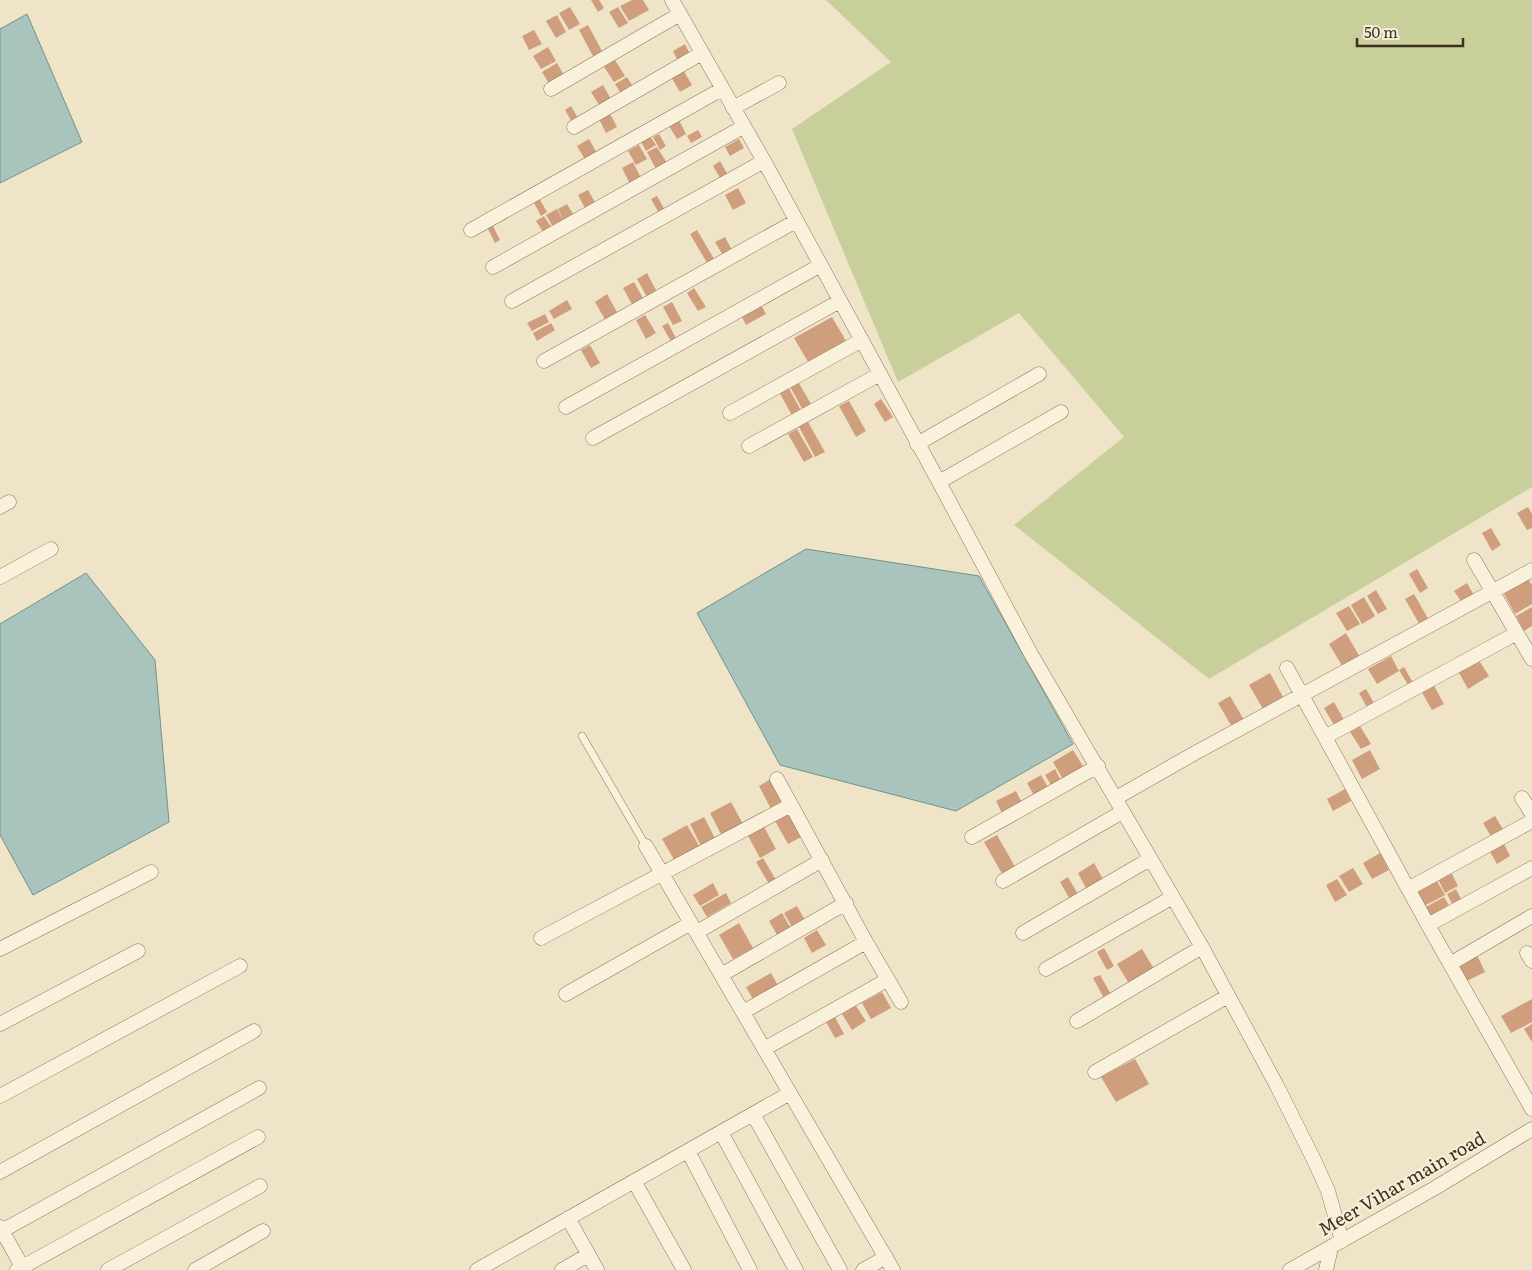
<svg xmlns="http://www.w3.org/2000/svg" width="1532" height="1270" font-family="Literata,serif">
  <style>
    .green { fill: #c9cf9b }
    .water { fill: #a9c4bc; stroke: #6f938a }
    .building { fill: #cf9f7d }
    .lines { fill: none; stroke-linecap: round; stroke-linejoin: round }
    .lane-casing { stroke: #8d765c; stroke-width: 8 }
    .street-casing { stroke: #8d765c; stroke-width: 15 }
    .lane { stroke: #faf1dc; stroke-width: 7 }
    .street { stroke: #faf1dc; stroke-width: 14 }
    .labels { text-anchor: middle; stroke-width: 4.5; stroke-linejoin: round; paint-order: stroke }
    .street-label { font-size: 18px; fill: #3d2e20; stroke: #f7eed8 }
  </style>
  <rect width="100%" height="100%" fill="#f0e4c8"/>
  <!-- green -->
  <path class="green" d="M826 0H1532V487L1209 679 1014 525 1124 437 1019 313 898 382 792 129 891 62Z"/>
  <!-- water -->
  <path class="water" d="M27 14 82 142 0 183V29Z
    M806 549 979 576 1073 744 956 811 780 765 697 613Z
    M86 573 155 660 169 822 33 895 0 835V624Z"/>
  <!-- building -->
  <path class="building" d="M591 0H599L604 8 598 12Z
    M632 0H643L649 10 629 21 620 6Z
    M570 7 580 24 569 30 559 13Z
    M618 7 628 23 619 28 609 12Z
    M557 15 566 32 556 38 546 21Z
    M588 25 603 53 594 58 579 30Z
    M534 30 542 44 529 50 522 36Z
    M685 44 690 54 678 61 673 51Z
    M548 47 556 61 541 69 533 56Z
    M615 60 625 76 614 82 604 67Z
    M557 63 565 77 550 85 542 72Z
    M682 68 692 85 680 92 670 75Z
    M627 77 634 88 631 90 629 86 626 88 630 94 624 98 615 84Z
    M603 85 612 101 601 108 591 92Z
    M571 106 579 120 573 124 565 110Z
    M608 110 617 127 606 133 597 115Z
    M679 120 686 134 677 139 669 126Z
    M698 130 702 137 691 143 687 136Z
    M648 133 656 145 646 151 639 138Z
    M659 134 666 146 660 150 653 137Z
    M589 139 598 155 586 161 577 146Z
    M739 139 744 148 730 156 725 147Z
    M639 145 647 159 636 165 628 151Z
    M657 147 667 163 656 169 647 152Z
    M720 161 729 177 722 181 713 166Z
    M633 162 641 178 630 184 622 168Z
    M738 188 746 203 733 210 725 195Z
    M588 190 596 204 586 210 578 195Z
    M657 196 666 212 660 215 651 199Z
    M539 198 547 212 541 216 533 201Z
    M567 204 575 217 565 223 558 209Z
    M557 209 565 223 554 229 546 215Z
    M544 216 553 230 545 235 536 221Z
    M493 226 500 240 495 243 488 229Z
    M697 230 717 264 710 268 690 234Z
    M725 237 734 254 725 259 715 242Z
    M647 273 657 292 647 297 637 279Z
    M634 282 645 302 634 308 623 288Z
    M694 288 706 307 698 311 687 293Z
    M607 294 618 314 606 321 595 302Z
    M567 300 572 309 554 319 549 311Z
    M672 302 682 321 673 325 663 307Z
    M761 305 766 314 746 325 741 315Z
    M545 314 549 322 532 331 527 323Z
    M645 315 656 333 646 339 636 320Z
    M832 317 849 346 811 367 794 338Z
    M551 323 555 330 537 341 533 333Z
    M668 323 677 340 672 343 662 326Z
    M590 345 600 363 591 368 581 350Z
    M796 378 814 409 805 414 788 383Z
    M787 385 803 414 794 419 778 390Z
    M881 399 893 417 885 422 874 404Z
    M849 401 866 431 856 437 839 406Z
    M808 422 825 452 815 457 799 427Z
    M797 429 813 457 804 462 788 434Z
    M1528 507 1532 514V528L1527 530 1517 513Z
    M1491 528 1501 545 1492 551 1482 533Z
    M1417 569 1428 588 1420 593 1409 574Z
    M1528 579 1532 585V604L1515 614 1504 594Z
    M1467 583 1475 597 1463 604 1454 591Z
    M1376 590 1387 609 1378 614 1367 596Z
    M1414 594 1430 622 1421 627 1405 599Z
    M1364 597 1375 616 1362 624 1351 605Z
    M1349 606 1360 624 1347 631 1336 613Z
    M1532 607V626L1524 631 1516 616Z
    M1346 633 1361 659 1344 669 1329 644Z
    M1391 656 1399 671 1377 684 1368 669Z
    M1478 659 1489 676 1468 689 1458 671Z
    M1404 667 1416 688 1411 690 1399 670Z
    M1270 673 1283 697 1263 709 1249 685Z
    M1432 682 1444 704 1432 710 1420 689Z
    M1366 689 1375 705 1368 709 1359 693Z
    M1230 696 1244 720 1232 727 1218 703Z
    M1334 702 1344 720 1334 725 1324 708Z
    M1360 726 1371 744 1361 749 1350 732Z
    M1073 750 1086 771 1065 783 1053 762Z
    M1370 750 1380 769 1362 779 1352 760Z
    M1055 769 1063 785 1054 790 1045 775Z
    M1041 775 1050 791 1036 799 1027 783Z
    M774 777 786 800 771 809 759 786Z
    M1345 789 1351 801 1333 811 1327 799Z
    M1016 791 1024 807 1004 817 996 801Z
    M731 802 743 824 722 836 710 813Z
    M792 811 805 835 788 844 775 821Z
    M1495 816 1504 831 1492 838 1483 823Z
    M704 817 716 840 702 848 690 824Z
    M687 825 701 849 676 863 662 839Z
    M764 827 776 849 760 858 748 836Z
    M997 835 1018 872 1005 879 984 842Z
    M1503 842 1510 856 1497 864 1489 850Z
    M1380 853 1389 870 1372 879 1363 863Z
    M763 858 776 880 769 884 756 862Z
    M1094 863 1104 881 1087 890 1078 873Z
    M1353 868 1363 884 1349 892 1339 876Z
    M1451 872 1458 886 1445 893 1438 879Z
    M1068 877 1079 896 1071 901 1060 882Z
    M1337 879 1347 895 1335 902 1326 885Z
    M1437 881 1445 895 1424 906 1416 892Z
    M713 883 719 895 700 906 693 895Z
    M1456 889 1464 905 1455 910 1447 894Z
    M726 893 731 903 707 917 701 907Z
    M1444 897 1453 912 1433 923 1424 908Z
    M797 906 805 920 792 927 784 913Z
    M782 913 790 927 777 935 769 921Z
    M739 923 753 948 733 959 719 935Z
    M817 930 826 945 812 953 804 938Z
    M1104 948 1114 966 1107 970 1097 952Z
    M1142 949 1156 972 1131 987 1117 964Z
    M1475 951 1485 972 1465 982 1455 962Z
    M771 973 780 989 755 1003 746 987Z
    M1100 975 1112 996 1105 1000 1093 978Z
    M882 992 891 1008 871 1019 862 1003Z
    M1532 999V1022L1511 1033 1501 1016Z
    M856 1006 866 1021 852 1030 842 1014Z
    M835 1017 844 1034 835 1038 826 1022Z
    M1532 1024V1042L1524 1029Z
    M1135 1059 1149 1084 1116 1102 1101 1077Z"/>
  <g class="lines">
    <defs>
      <path id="lane" d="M582 736 646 846"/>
      <path id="street" d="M672 0 764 161 939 482 1031 654 1202 947 1277 1086 1314 1160 1328 1191 1342 1241
        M551 89 680 14
        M733 108 779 83
        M574 127 702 53
        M471 230 722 89
        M493 267 743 127
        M512 301 764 161
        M544 361 796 221
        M566 407 821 265
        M730 413 862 340
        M593 438 840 301
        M917 444 1039 374
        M749 446 880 374
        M939 482 1061 412
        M0 507 9 502
        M1474 560 1532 659
        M0 577 51 549
        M1287 668 1428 925 1532 1109
        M1325 737 1517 633
        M777 779 866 942 901 1002
        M1116 798 1195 753 1532 570
        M1522 798 1532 814
        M972 837 1098 766
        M646 846 893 1270
        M1003 881 1122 812
        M1408 889 1532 821
        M1428 925 1532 868
        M697 932 822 860
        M1023 933 1150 859
        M541 938 791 805
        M0 949 151 872
        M1527 953 1532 961
        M1450 964 1532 916
        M1046 969 1173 897
        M721 975 846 903
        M566 994 691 923
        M743 1012 866 942
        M1077 1021 1202 947
        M0 1024 138 951
        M764 1049 887 980
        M1095 1072 1228 996
        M0 1096 240 966
        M753 1114 840 1270
        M721 1132 796 1270
        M688 1151 750 1270
        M0 1172 254 1031
        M634 1181 684 1270
        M568 1218 597 1270
        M0 1227 24 1270
        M0 1232 259 1088
        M17 1270 258 1137
        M108 1270 260 1186
        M195 1270 263 1231
        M477 1270 790 1093
        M562 1270 588 1255
        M863 1270 886 1257
        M1290 1270 1435 1188 1532 1129
        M1326 1270 1331 1248"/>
    </defs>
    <!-- lane casing -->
    <use href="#lane" class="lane-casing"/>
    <!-- street casing -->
    <use href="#street" class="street-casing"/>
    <!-- lane -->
    <use href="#lane" class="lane"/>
    <!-- street -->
    <use href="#street" class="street"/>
  </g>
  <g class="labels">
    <!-- street labels -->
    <g class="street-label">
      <text transform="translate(1402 1184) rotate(-30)" y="6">Meer Vihar main road</text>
    </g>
  </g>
  <!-- scale -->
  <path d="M1357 38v8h106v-8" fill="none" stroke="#3d2e20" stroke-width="2.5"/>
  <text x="1364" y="38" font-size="15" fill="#3d2e20" stroke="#f7eed8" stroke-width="4" paint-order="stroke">50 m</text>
</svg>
